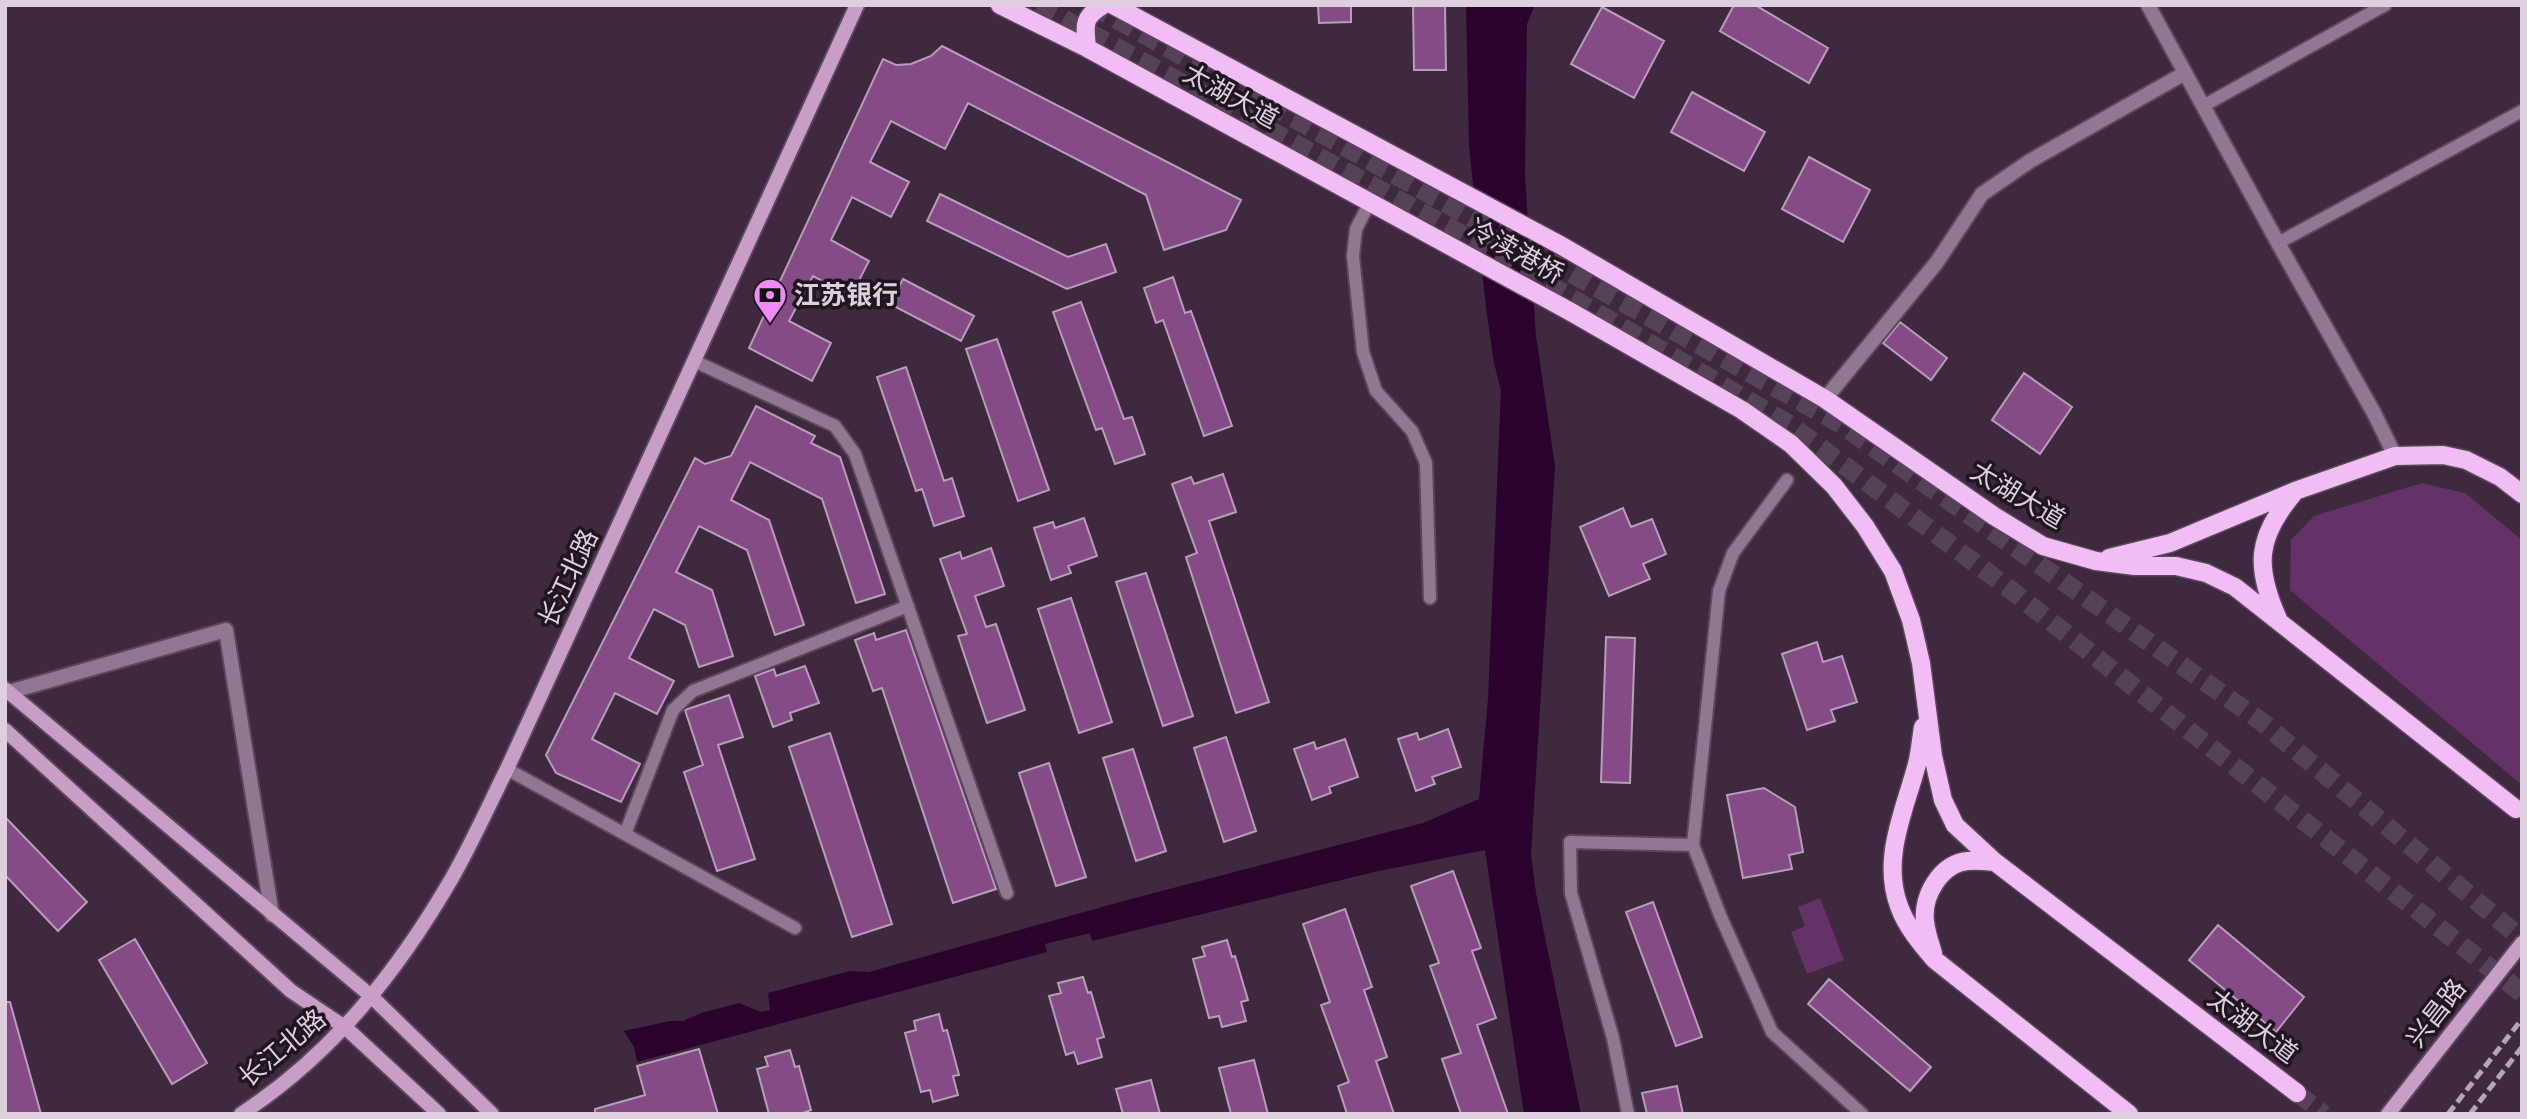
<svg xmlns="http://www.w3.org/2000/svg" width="2527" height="1119" font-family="Karla,'Noto Sans SC',sans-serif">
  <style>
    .green { fill: #643266 }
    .water { fill: #2b032e }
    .building { fill: #854b87; stroke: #b79eb8; stroke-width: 2 }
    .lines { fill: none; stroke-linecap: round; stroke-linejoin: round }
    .primary-tunnel { stroke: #564256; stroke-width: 18; stroke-dasharray: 18 9; stroke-linecap: butt }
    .trunk-tunnel { stroke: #564256; stroke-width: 19; stroke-dasharray: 19 10; stroke-linecap: butt }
    .service-casing { stroke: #5b475b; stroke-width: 16 }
    .minor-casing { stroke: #5b475b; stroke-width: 18 }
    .secondary-casing { stroke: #5b475b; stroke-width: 18 }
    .primary-casing { stroke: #5b475b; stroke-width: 21 }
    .service { stroke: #917792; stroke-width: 12 }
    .minor { stroke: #917792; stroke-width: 14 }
    .secondary { stroke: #c89ec9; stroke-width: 14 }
    .primary { stroke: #f2bcf4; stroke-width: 18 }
    .rail { stroke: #b5a5b5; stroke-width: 5; stroke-dasharray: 10 5; stroke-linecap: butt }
    .labels { text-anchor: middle; stroke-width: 7; stroke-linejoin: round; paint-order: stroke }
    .street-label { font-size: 26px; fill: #ddcfdd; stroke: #1f161f }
    .poi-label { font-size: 26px; font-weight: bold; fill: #ddcfdd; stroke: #1f161f; text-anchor: start }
  </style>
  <rect width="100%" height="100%" fill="#3e293e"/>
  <!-- green -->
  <path class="green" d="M2422 483 2465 493 2522 540V785L2290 590 2291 540 2314 516Z
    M1820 898 1844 960 1807 974 1791 932 1805 926 1798 907Z"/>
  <!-- water -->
  <path class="water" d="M1466 5H1535L1527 24 1525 176 1536 336 1555 466 1531 854 1536 893 1581 1114H1524L1485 850 1374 872 1092 941 1090 933 1045 944 1047 952 637 1062 634 1047 624 1031 670 1021H683L701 1013 739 1003 761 1012 770 1010 768 993 850 971 869 972 1131 899 1423 823 1479 799 1488 699 1501 390 1494 363 1486 307 1469 145Z"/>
  <!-- building -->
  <path class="building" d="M1318 5H1351V22L1319 23Z
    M1413 5H1445L1446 70H1414Z
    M1734 5H1755L1828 48 1809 83 1720 31Z
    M1602 7 1664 41 1634 98 1571 64Z
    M942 46 1241 200 1226 230 1164 250 1146 195 968 103 945 149 891 121 870 162 909 182 891 217 852 197 831 240 869 261 851 296 813 276 789 321 831 343 812 381 749 348 883 59 896 65 911 64 931 56Z
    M1692 92 1765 132 1744 171 1671 132Z
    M1809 157 1870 190 1843 242 1782 209Z
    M940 194 1068 257 1106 244 1116 272 1067 289 927 221Z
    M1173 277 1185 313 1191 311 1232 426 1204 436 1163 320 1156 323 1144 288Z
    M903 279 974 316 961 341 890 304Z
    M1081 302 1124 419 1132 417 1145 454 1115 464 1102 428 1096 430 1053 312Z
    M1900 322 1947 358 1931 380 1883 343Z
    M997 339 1049 490 1018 501 966 349Z
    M906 367 944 481 952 478 964 516 934 526 922 489 916 491 877 377Z
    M2024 373 2072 407 2040 454 1992 420Z
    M756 406 815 436 811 443 840 457 885 594 856 603 822 499 750 462 731 500 769 520 804 625 775 635 747 550 699 526 676 572 712 590 733 656 699 667 685 625 654 609 629 658 674 681 657 714 615 693 592 739 640 764 621 802 556 773 546 755 695 458 705 464 731 456Z
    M1223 474 1236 512 1209 521 1269 702 1236 713 1186 557 1197 553 1172 484 1191 477 1194 484Z
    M1623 508 1631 527 1652 519 1666 554 1643 564 1650 579 1609 596 1580 527Z
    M1084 518 1097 556 1068 566 1071 573 1051 580 1034 528 1053 522 1055 528Z
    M991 548 1004 586 975 596 986 627 996 624 1025 710 987 723 958 636 967 634 940 559 960 552 962 559Z
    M1146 573 1193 716 1163 726 1116 582Z
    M1071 598 1112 722 1079 733 1038 609Z
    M906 630 996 889 953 903 882 688 873 691 855 640 874 633 876 640Z
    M1606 637 1635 638 1630 783 1601 782Z
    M1817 642 1823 662 1842 656 1857 702 1831 710 1835 721 1807 730 1782 654Z
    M805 666 819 703 790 713 792 720 773 727 755 676 774 669 776 676Z
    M729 695 743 737 718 745 755 859 717 871 684 772 703 765 685 710Z
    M1448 729 1461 767 1432 777 1435 784 1416 791 1398 739 1417 733 1419 740Z
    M830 733 892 924 852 937 789 747Z
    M1226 737 1256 831 1224 842 1194 748Z
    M1345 739 1358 777 1329 787 1331 793 1312 800 1294 749 1314 742 1316 749Z
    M1133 749 1166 851 1136 861 1103 758Z
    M1049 763 1086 877 1056 886 1019 773Z
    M1764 788 1795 807 1803 852 1789 855 1792 869 1743 878 1727 795Z
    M5 817 87 902 58 931 5 875Z
    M1453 871 1481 948 1472 951 1496 1018 1477 1025 1508 1114H1461L1442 1059 1461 1053 1430 966 1439 963 1411 886Z
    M1653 902 1702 1037 1676 1046 1626 912Z
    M1345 909 1372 987 1364 990 1387 1057 1376 1061 1394 1114H1347L1338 1086 1349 1082 1321 1005 1330 1002 1303 924Z
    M2218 925 2304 997 2276 1032 2189 960Z
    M135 939 207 1063 172 1084 99 960Z
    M1227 940 1232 957 1235 956 1248 1000 1241 1002 1246 1021 1222 1027 1219 1016 1209 1018 1193 959 1205 956 1202 947Z
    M1083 977 1088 993 1091 992 1104 1037 1097 1039 1102 1057 1078 1064 1074 1052 1066 1055 1049 996 1061 993 1058 983Z
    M1829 979 1931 1067 1910 1091 1808 1004Z
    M5 1002H10L41 1114H5Z
    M939 1014 943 1031 947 1030 959 1075 953 1076 958 1095 933 1102 930 1090 921 1092 905 1033 916 1030 914 1021Z
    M699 1049 718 1114H595V1109L645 1095 637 1066Z
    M790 1050 795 1067 799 1066 811 1110 800 1114H769L757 1069 768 1066 765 1057Z
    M1254 1060 1268 1114H1231L1219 1068Z
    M1151 1080 1160 1114H1123L1116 1089Z
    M1677 1086 1683 1114H1647L1642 1093Z"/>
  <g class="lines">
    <!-- primary-tunnel -->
    <path class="primary-tunnel" d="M2297 1093 2324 1114"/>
    <!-- trunk-tunnel -->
    <path class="trunk-tunnel" d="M1038 5 1456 231 1789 424 2007 587 2522 993
      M1091 5 1839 423 2262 722 2522 939"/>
    <defs>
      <path id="service" d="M2203 106 2385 5
        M1370 202 1356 229 1353 256 1363 352 1376 391 1412 431 1426 463 1430 598
        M2278 243 2522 111
        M694 361 835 426 855 454 1007 893
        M1787 480 1733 553 1719 591 1693 845 1720 915 1772 1032 1862 1114
        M507 769 795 928
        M625 834 673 710 693 691 908 606
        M1628 1114 1613 1038 1571 893 1570 842 1693 845"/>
      <path id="minor" d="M2148 5 2278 243 2374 413 2395 456
        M1825 399 1937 262 1982 194 2030 161 2185 73
        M9 692 226 630 272 915"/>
      <path id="secondary" d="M5 689 371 996 492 1114
        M5 730 291 991 346 1028 439 1114
        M241 1114C332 1055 398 971 452 878 472 843 489 805 507 769L857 5
        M2388 1114 2522 943"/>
      <path id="primary" d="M1000 5 1087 48 1571 312 1742 410 1791 444 1834 486 1865 526 1893 571 1911 620 1921 663 1933 756 1943 800 1955 825 1995 862 2297 1093
        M1113 5 1562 246 1825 399 1994 516 2043 546 2096 561 2135 566H2176L2206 573 2235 587 2516 809
        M1087 48C1085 25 1082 18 1103 5
        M2109 558 2170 543 2295 491 2395 456 2443 455 2466 460 2500 477 2522 494
        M2278 619C2255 567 2256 538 2293 494
        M1923 727C1921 739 1920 752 1917 764 1905 810 1881 858 1899 906 1906 926 1921 944 1935 960L2129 1114
        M1933 953C1930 943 1926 932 1925 921 1922 896 1941 863 1968 861 1977 860 1986 861 1995 862"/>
    </defs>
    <!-- service casing -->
    <use href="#service" class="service-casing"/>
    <!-- minor casing -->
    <use href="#minor" class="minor-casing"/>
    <!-- secondary casing -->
    <use href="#secondary" class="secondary-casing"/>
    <!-- primary casing -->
    <use href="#primary" class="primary-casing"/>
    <!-- service -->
    <use href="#service" class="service"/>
    <!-- minor -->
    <use href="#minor" class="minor"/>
    <!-- secondary -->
    <use href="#secondary" class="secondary"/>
    <!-- primary -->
    <use href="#primary" class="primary"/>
    <!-- rail -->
    <path class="rail" d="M2448 1114 2522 1019
      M2470 1114 2522 1047"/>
  </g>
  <!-- icons -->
  <defs>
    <symbol id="bank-pin" viewBox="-11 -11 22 30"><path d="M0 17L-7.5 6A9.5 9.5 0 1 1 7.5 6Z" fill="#f08bf5" stroke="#1f161f"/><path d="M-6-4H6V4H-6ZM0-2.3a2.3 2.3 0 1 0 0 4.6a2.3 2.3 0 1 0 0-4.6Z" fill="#111"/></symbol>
  </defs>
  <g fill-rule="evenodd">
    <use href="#bank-pin" x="751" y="276" width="38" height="52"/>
  </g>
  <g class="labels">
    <!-- street labels -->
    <g class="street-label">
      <text transform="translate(1231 96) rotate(29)" y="9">太湖大道</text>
      <text transform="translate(1516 251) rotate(29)" y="9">冷渎港桥</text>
      <text transform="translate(2018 495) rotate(31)" y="9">太湖大道</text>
      <text transform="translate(568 578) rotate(-65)" y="9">长江北路</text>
      <text transform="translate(2436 1013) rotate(-52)" y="9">兴昌路</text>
      <text transform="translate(2253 1026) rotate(37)" y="9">太湖大道</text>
      <text transform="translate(282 1048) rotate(-40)" y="9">长江北路</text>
    </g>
    <!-- poi labels -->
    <g class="poi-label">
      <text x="794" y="304">江苏银行</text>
    </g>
  </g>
  <!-- border -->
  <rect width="2527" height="1119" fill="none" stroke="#ddcfdd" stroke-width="14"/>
</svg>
